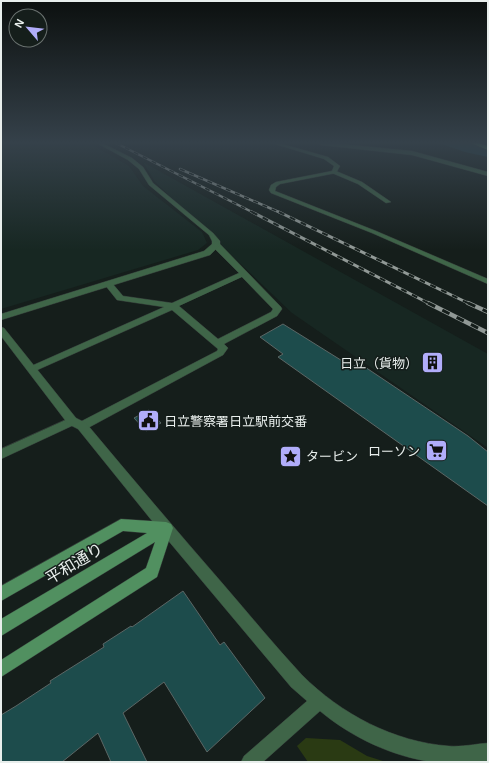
<svg xmlns="http://www.w3.org/2000/svg" width="489" height="763" font-family="Helvetica,'Noto Sans JP',sans-serif">
  <style>
    .built { fill: #172722 }
    .green { fill: #2a3a13 }
    .water { fill: #17414c }
    .building { fill: #1d4c4c; stroke: #5b6665 }
    .lines { fill: none; stroke-linecap: round; stroke-linejoin: round }
    .minor-casing { stroke: #333b38; stroke-width: 1 }
    .tertiary-casing { stroke: #333b38; stroke-width: 1 }
    .secondary-casing { stroke: #333b38; stroke-width: 1 }
    .trunk-casing { stroke: #333b38; stroke-width: 1 }
    .minor { fill: #3f6548; fill-rule: evenodd }
    .tertiary { fill: #3f6548; fill-rule: evenodd }
    .secondary { fill: #519060; fill-rule: evenodd }
    .trunk { fill: #62bf7b; fill-rule: evenodd }
    .rail-far2-casing { stroke: #919996; stroke-width: 2.5 }
    .rail-far1-casing { stroke: #919996; stroke-width: 3 }
    .rail-casing { stroke: #919996; stroke-width: 4.5 }
    .rail-far2 { stroke: #151e1b; stroke-width: 1.5; stroke-dasharray: 5; stroke-linecap: butt }
    .rail-far1 { stroke: #151e1b; stroke-width: 2; stroke-dasharray: 6; stroke-linecap: butt }
    .rail { stroke: #151e1b; stroke-width: 3; stroke-dasharray: 8; stroke-linecap: butt }
    .labels { text-anchor: middle; stroke-width: 3; stroke-linejoin: round; paint-order: stroke }
    .poi-label { font-size: 13px; fill: #e8eeec; stroke: #151e1b; text-anchor: end }
    .near-street-label { font-size: 16px; fill: #e8eeec; stroke: #151e1b }
  </style>
  <rect width="100%" height="100%" fill="#151e1b"/>
  <!-- built -->
  <path class="built" d="M1 143H89L129 166 143 186 202 232 207 243 198 250 1 309Z
    M143 162 488 354V448L292 313 155 182Z"/>
  <!-- green -->
  <path class="green" d="M306 738 340 740 367 756 386 762H308L297 746Z"/>
  <!-- water -->
  <path class="water" d="M439 143H488V157L465 152Z"/>
  <!-- building -->
  <path class="building" d="M283 324 352 367 359 363 468 436 488 452V506L278 357 283 354 260 337Z
    M149 410 161 423 146 431 134 418Z
    M183 591 220 645 224 642 265 698 207 752 164 682 123 713 147 762H111L98 733 62 762H1V715L16 706 51 683 50 681 104 647 103 644 131 626 132 627Z"/>
  <g class="lines">
    <defs>
      <path id="minor" d="M319 143H332L412 151 488 172V176L412 155 321 145Z
        M332 171H336L362 182 391 202 386 203 358 184 332 173Z
        M213 243H219L281 307 282 309 277 316 224 344 228 348 223 355 86 429H78L77 426 78 423 217 351 218 349 172 310 35 371H29L27 369 29 367 164 307 117 300 105 285 106 283H112L123 296 172 303 239 273 213 247ZM242 277 273 309 271 312 218 339 179 306Z
        M72 417 76 418 77 421 76 424 1 459V449Z"/>
      <path id="tertiary" d="M97 143H102L132 158 143 167 153 183 213 233 220 241V245L210 255 1 320V314L204 251 212 244V241L209 235 149 185 139 169 128 160Z
        M272 143H279L328 157 340 166 336 173 280 184 276 187 275 191 376 231 488 279V284L372 233 271 193 269 190 271 185 276 182 332 171 334 166 324 159Z
        M1 327 4 328 76 418 86 423C131 477 177 531 223 584 249 614 275 646 302 675 341 714 394 742 449 746 462 747 475 744 488 743V761C470 762 451 763 433 762 393 757 351 737 320 711L263 762H241L244 756 307 701 291 687 161 532 78 429 68 424 1 336Z"/>
      <path id="secondary" d="M121 519 166 522 171 524 173 528 157 577 1 677V660L146 568 155 542 1 636V619L147 533 123 531 1 601V586Z"/>
      <path id="trunk" d="M471 143H478L488 146V150Z"/>
    </defs>
    <!-- minor casing -->
    <use href="#minor" class="minor-casing"/>
    <!-- tertiary casing -->
    <use href="#tertiary" class="tertiary-casing"/>
    <!-- secondary casing -->
    <use href="#secondary" class="secondary-casing"/>
    <!-- trunk casing -->
    <use href="#trunk" class="trunk-casing"/>
    <!-- minor -->
    <use href="#minor" class="minor"/>
    <!-- tertiary -->
    <use href="#tertiary" class="tertiary"/>
    <!-- secondary -->
    <use href="#secondary" class="secondary"/>
    <!-- trunk -->
    <use href="#trunk" class="trunk"/>
    <defs>
      <path id="rail-far2" d="M116 143 254 213
        M180 169 281 213"/>
      <path id="rail-far1" d="M252 212 430 304
        M279 212 470 304"/>
      <path id="rail" d="M428 303 488 333
        M468 303 488 312"/>
    </defs>
    <!-- rail-far2 casing -->
    <use href="#rail-far2" class="rail-far2-casing"/>
    <!-- rail-far1 casing -->
    <use href="#rail-far1" class="rail-far1-casing"/>
    <!-- rail casing -->
    <use href="#rail" class="rail-casing"/>
    <!-- rail-far2 -->
    <use href="#rail-far2" class="rail-far2"/>
    <!-- rail-far1 -->
    <use href="#rail-far1" class="rail-far1"/>
    <!-- rail -->
    <use href="#rail" class="rail"/>
  </g>
  <!-- sky -->
  <linearGradient id="sky" x2="0" y2="1"><stop stop-color="#0c100f"/><stop offset="0.57" stop-color="#35414a"/><stop offset="1" stop-color="#35414a" stop-opacity="0"/></linearGradient>
  <rect width="489" height="250" fill="url(#sky)"/>
  <!-- icons -->
  <defs>
    <symbol id="building-square" viewBox="-11 -11 22 22"><rect x="-9" y="-9" width="18" height="18" rx="4" fill="#b1adfa" stroke="#151e1b"/><path d="M-4-6H4V6H1V3H-1V6H-4ZM-2.5-4.3h1.7v1.8h-1.7ZM.8-4.3h1.7v1.8H.8ZM-2.5-1h1.7V.8h-1.7ZM.8-1h1.7V.8H.8Z" fill="#111"/></symbol>
    <symbol id="civic-square" viewBox="-11 -11 22 22"><rect x="-9" y="-9" width="18" height="18" rx="4" fill="#b1adfa" stroke="#151e1b"/><path d="M-.6-6.5H3V-4.5H.6V-3L4-1V1h2V6H-6V1h2V-1L-.6-3ZM-1.2 2.5V6h2.4V2.5Z" fill="#111"/></symbol>
    <symbol id="supermarket-square" viewBox="-11 -11 22 22"><rect x="-9" y="-9" width="18" height="18" rx="4" fill="#b1adfa" stroke="#151e1b"/><path d="M-6-5.5h2.5l.6 2H6L4.5 2H-2.5L-4.4-4H-6ZM-1.5 3.2a1.3 1.3 0 1 0 .1 0ZM3 3.2a1.3 1.3 0 1 0 .1 0Z" fill="#111"/></symbol>
    <symbol id="sight-square" viewBox="-11 -11 22 22"><rect x="-9" y="-9" width="18" height="18" rx="4" fill="#b1adfa" stroke="#151e1b"/><path d="M0-6L1.8-2.2L6-1.7L2.9 1.2L3.7 5.4L0 3.3L-3.7 5.4L-2.9 1.2L-6-1.7L-1.8-2.2Z" fill="#111"/></symbol>
  </defs>
  <g fill-rule="evenodd">
    <use href="#building-square" x="420" y="350" width="25" height="25"/>
    <use href="#civic-square" x="136" y="408" width="25" height="25"/>
    <use href="#supermarket-square" x="424" y="438" width="25" height="25"/>
    <use href="#sight-square" x="278" y="444" width="25" height="25"/>
  </g>
  <g class="labels">
    <!-- poi labels -->
    <g class="poi-label">
      <text x="418" y="368">日立（貨物）</text>
      <text x="164" y="426" text-anchor="start">日立警察署日立駅前交番</text>
      <text x="420" y="456">ローソン</text>
      <text x="306" y="461" text-anchor="start">タービン</text>
    </g>
    <!-- near-street labels -->
    <g class="near-street-label">
      <text transform="translate(74 563) rotate(-31)" y="6">平和通り</text>
    </g>
  </g>
  <!-- border -->
  <rect width="489" height="763" fill="none" stroke="#e8eeec" stroke-width="4"/>
  <!-- north arrow -->
  <g transform="translate(28 28) rotate(298)"><circle r="19" fill="#151e1b" stroke="#69716f"/>
  <path d="M0-3L7 15L0 10L-7 15Z" fill="#b1adfa"/>
  <text y="-6" font-size="11" font-weight="bold" text-anchor="middle" fill="#e8eeec">N</text>
  </g>
</svg>
